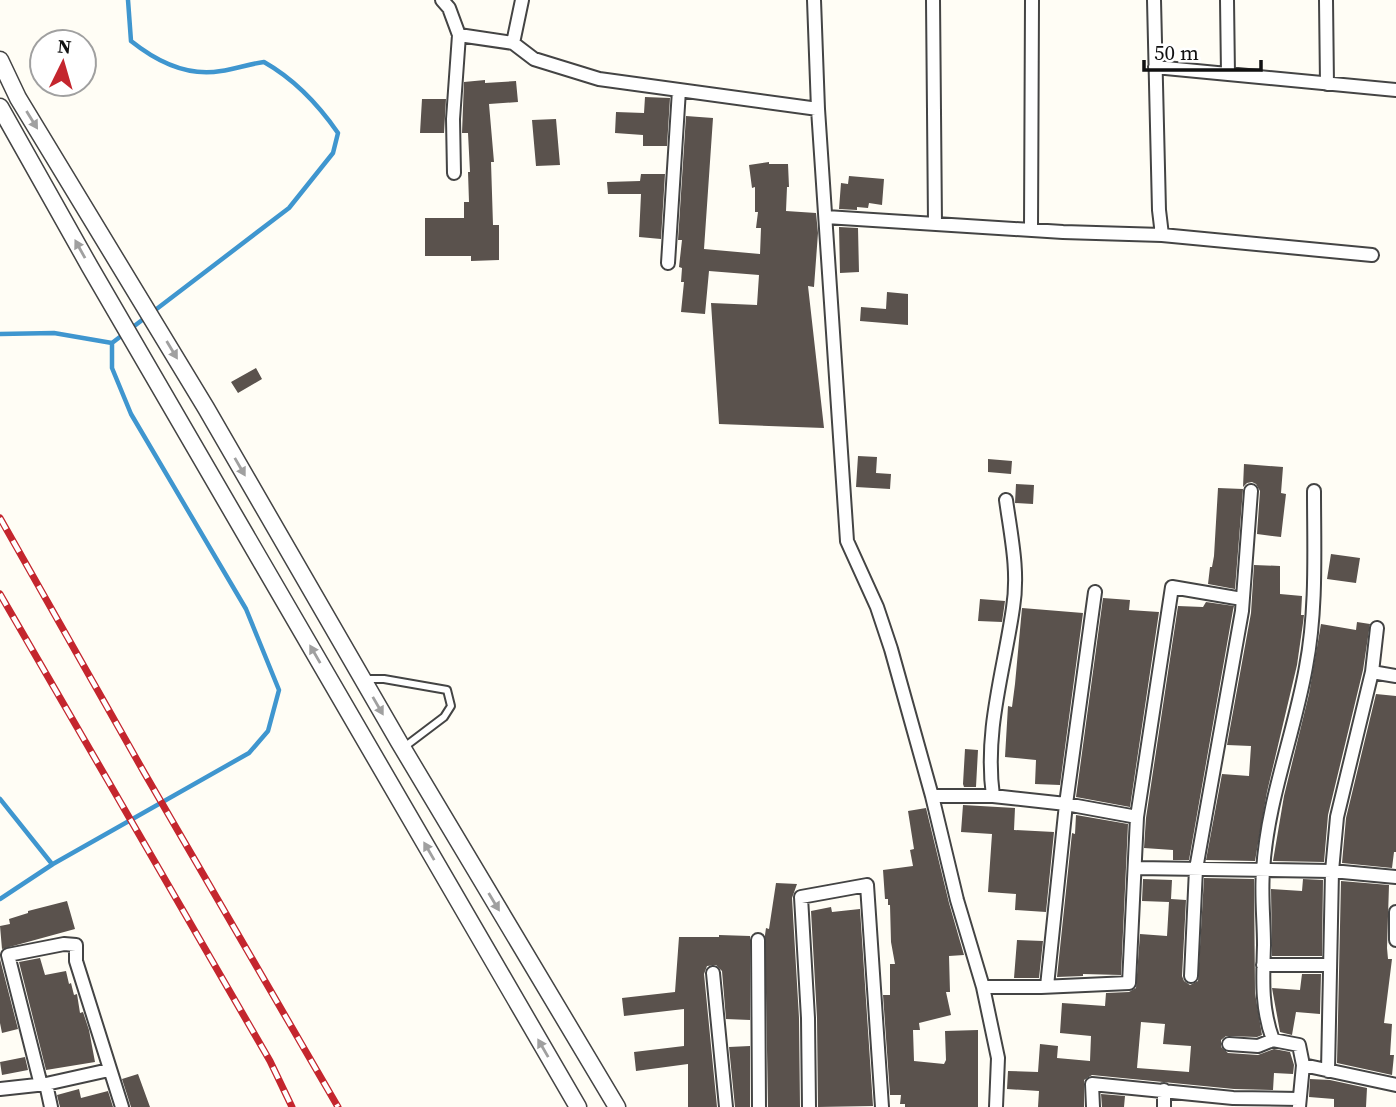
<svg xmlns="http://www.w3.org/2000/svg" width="1396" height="1107" font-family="'Source Serif 4',serif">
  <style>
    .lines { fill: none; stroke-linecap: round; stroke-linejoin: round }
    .stream { stroke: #3f96cf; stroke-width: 4.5 }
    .building { fill: #5a524d; fill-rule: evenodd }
    .service-casing { stroke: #444; stroke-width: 10 }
    .minor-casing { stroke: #444; stroke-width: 16 }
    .tertiary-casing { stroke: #444; stroke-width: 19 }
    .service { stroke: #fff; stroke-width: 6 }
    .minor { stroke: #fff; stroke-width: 12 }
    .tertiary { stroke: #fff; stroke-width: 16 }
    .rail-casing { stroke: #c4262e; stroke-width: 7 }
    .rail { stroke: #fff; stroke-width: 4.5; stroke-dasharray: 13; stroke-linecap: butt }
    .oneway { fill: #a0a0a0 }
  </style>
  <rect width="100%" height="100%" fill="#fffdf5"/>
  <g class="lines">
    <!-- stream -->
    <path class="stream" d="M0 334 54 333 112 343
      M0 799 52 864
      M0 899 53 864 249 753 268 731 279 690 246 609 131 414 112 368V343L289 208 333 153 338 133C318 104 294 79 264 62 249 64 235 69 221 71 187 77 156 61 131 41L128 0"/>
  </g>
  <!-- building -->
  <path class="building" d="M485 80V83L516 81 518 102 489 104 494 162H491L493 225H499V260L471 261V256H425V218H464V202H469L468 172H470L468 133H462L464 82Z
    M645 97 670 98 667 146H643V135L615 133 616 112 644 113Z
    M422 99H446L444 133H420Z
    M686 116 713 118 704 249 760 254 761 228H756L758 212H755V187L752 188 749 165 769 162V164H788L789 187H787L786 211 816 213 818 233 814 287 808 286 824 428 719 424 711 303 757 305 759 275 709 271 705 314 681 312 684 282H681L682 268 679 267 682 240H678Z
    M556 119 560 165 536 166 532 120Z
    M641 174H665L661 239 639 237 641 194H608L607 182 640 181Z
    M849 176 884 179 882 205 869 203 868 208 857 207V210L839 209 841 183 848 184Z
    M839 227 858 228 859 272 840 273Z
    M887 292 908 294V325L860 321 861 307 886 309Z
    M256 368 262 379 238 393 231 382Z
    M858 456 877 457 876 473 891 474 890 489 856 487Z
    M988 459 1012 461 1011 474 988 472Z
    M1244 464 1283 467 1281 493 1286 494 1281 537 1257 534 1260 491 1256 484 1252 482 1247 483 1243 487Z
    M1016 484 1034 485 1033 504 1015 503Z
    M1218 488 1243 489 1235 589 1208 584 1210 567H1212L1214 556Z
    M1331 554 1360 558 1356 583 1327 579Z
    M1254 565 1280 566V594L1302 596 1301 615H1304L1303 623 1297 665 1267 792 1255 861 1206 860 1222 774 1249 776 1251 746 1227 745 1251 613Z
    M1103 598 1130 600 1129 610 1159 612 1130 807 1076 797Z
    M980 599 1005 601 1002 622 978 621Z
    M1206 602 1234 606 1233 610 1189 860H1173V850L1144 848 1146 818 1178 606 1203 607Z
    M1022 608 1083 613 1060 785 1035 784 1036 760 1005 757 1008 706 1012 707 1015 684Z
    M1357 622 1370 624 1363 670 1328 815 1324 862 1273 861 1284 796 1309 694 1321 624 1356 630Z
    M1376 694 1396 696V852H1394L1392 868 1342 863 1346 818Z
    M965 749 978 750 976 787H964L963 784Z
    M963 805 1015 808 1014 830 1054 832 1046 912 1015 910 1016 894 988 892 992 834 961 832Z
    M926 808 949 903 964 955 949 956 950 992H946L951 1015 919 1023 920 1030H913L914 1061 944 1064 946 1060 945 1031 978 1030V1107H905V1104H900L901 1095H890L883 995H890V964H895L891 942 890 905H888V899H885L883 870 913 866 910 850 914 849 908 811Z
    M1076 815 1128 824 1121 975 1083 974V976L1057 977 1072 833 1075 834Z
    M1204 878 1254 879 1255 993 1262 1035 1257 1037 1226 1036 1221 1040V1047L1228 1053 1258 1055 1274 1049 1290 1052 1294 1065 1293 1074 1274 1073 1273 1090 1234 1089 1092 1075 1084 1080V1107H1038L1039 1091 1007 1089 1008 1071 1038 1072 1040 1044 1058 1046 1057 1058 1090 1061 1091 1036 1060 1033 1062 1003 1105 1006 1106 993 1129 992 1136 988 1140 934 1167 936 1169 902 1142 901 1143 879 1172 880 1171 899 1186 900 1182 976 1184 981 1190 985 1198 981ZM1141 1022 1165 1024 1163 1044 1191 1046 1189 1072 1137 1068Z
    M1303 879 1323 880 1322 956H1272L1271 889 1302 891Z
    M1341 881 1389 885 1387 948 1388 959H1392L1384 1023 1392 1024 1390 1055H1394L1392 1075 1337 1063Z
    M776 883 797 884 792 898 799 1018 800 1107H768L765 935 766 928 769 929Z
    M67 901 75 929 2 949 0 926 10 924 9 919 28 913V911Z
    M831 907 832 912 860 909 873 1106 818 1107 817 1018 811 911Z
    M719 935 750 936V1020L726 1019 722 971 716 965 707 966 704 974 717 1107H688V1064L636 1071 634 1052 684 1046V1009L624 1016 622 998 675 992 679 937H719Z
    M1017 940 1043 941 1039 978H1014Z
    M40 958 45 975 66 971 69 984 71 983 74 995 77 994 80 1013 83 1012 89 1030 95 1062 46 1070 19 962Z
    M0 959 18 1029 2 1033 0 1023Z
    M1302 974H1321L1320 1014 1296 1012 1292 1035 1280 1032 1272 988 1300 990Z
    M750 1046V1107H735L729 1047Z
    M25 1057 28 1070 2 1075 0 1062Z
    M138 1074 150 1107H131L122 1079Z
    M1310 1079 1330 1080 1367 1088 1366 1107H1334V1099L1309 1097Z
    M79 1089 81 1098 108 1091 113 1107H60L57 1095Z
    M1101 1094 1125 1096 1124 1107H1102Z"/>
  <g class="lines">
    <defs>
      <path id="service" d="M364 679H384L447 690 451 706 444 717 403 748"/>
      <path id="minor" d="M442 0 449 8 459 35 513 43 534 59 599 79 818 109
        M814 0 818 109 847 541 877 607 891 649 932 796 957 900 983 987 998 1058 996 1107
        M933 0 935 223
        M1154 0 1159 210 1162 235
        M1227 0 1228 74
        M1326 0 1327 84
        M513 43 522 0
        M1155 67 1396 90
        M454 173 453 119 459 35
        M826 217 1063 232 1162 235 1372 255
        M1031 229 1032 0
        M668 263 679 90
        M1372 672 1396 676
        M932 796H993L1066 804 1137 817
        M993 796C984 731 1004 671 1013 608 1019 571 1011 536 1006 500
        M1136 868 1332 871 1396 877
        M1396 912V940
        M758 940 759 1107
        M1263 965H1330
        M713 973 726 1107
        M1191 976 1196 869 1242 611 1251 491
        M1047 986 1066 804 1095 592
        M983 987H1041L1129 983 1137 817 1172 587 1242 599
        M1229 1044 1258 1046 1273 1040
        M1303 1065 1396 1085
        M1328 1071 1332 871 1337 817 1372 672 1377 628
        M46 1084 51 1107
        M41 1085 8 955 64 944 76 945V961L122 1107
        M0 1089 46 1084 109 1070
        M809 1107 808 1018 801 897 867 885 882 1107
        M1093 1107 1092 1084 1233 1098 1299 1099
        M1164 1107V1090
        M1299 1107 1303 1065 1299 1045 1273 1040C1261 1008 1263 978 1264 945 1264 921 1261 895 1263 871 1267 801 1294 735 1306 667 1317 609 1314 550 1314 491"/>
      <path id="tertiary" d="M0 60 18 98 206 408 399 742 617 1107
        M0 107 90 267 578 1107"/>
    </defs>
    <!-- service casing -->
    <use href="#service" class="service-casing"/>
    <!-- minor casing -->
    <use href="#minor" class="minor-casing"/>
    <!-- tertiary casing -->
    <use href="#tertiary" class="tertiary-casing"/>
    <!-- service -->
    <use href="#service" class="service"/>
    <!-- minor -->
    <use href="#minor" class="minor"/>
    <!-- tertiary -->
    <use href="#tertiary" class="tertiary"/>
    <defs>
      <path id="rail" d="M0 518 145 774 338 1107
        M0 594 270 1061 292 1107"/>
    </defs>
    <!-- rail casing -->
    <use href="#rail" class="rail-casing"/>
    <!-- rail -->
    <use href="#rail" class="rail"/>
  </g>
  <!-- one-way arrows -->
  <defs><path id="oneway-solid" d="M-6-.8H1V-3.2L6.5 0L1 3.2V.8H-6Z" transform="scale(1.75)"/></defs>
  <g class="oneway">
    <use href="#oneway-solid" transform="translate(32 120) rotate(58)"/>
    <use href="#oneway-solid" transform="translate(80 249) rotate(-119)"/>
    <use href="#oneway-solid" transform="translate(172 350) rotate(59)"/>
    <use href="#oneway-solid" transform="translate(240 467) rotate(60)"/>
    <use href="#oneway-solid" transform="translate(315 654) rotate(-120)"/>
    <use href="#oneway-solid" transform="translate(378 706) rotate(60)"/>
    <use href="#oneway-solid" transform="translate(429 851) rotate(-120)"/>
    <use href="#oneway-solid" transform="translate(494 902) rotate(59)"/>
    <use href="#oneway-solid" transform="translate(543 1048) rotate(-120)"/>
  </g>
  <!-- north arrow -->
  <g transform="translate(63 63) rotate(5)"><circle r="33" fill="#ffffff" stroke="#a0a0a0" stroke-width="2"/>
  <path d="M0-5L12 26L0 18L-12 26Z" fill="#c4262e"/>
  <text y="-10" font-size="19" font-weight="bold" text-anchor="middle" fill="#111111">N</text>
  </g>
  <!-- scale -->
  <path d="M1144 60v10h117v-10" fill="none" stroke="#111111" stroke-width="3.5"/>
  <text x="1154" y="60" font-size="21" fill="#111111" stroke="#ffffff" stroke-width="5" paint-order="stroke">50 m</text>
</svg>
